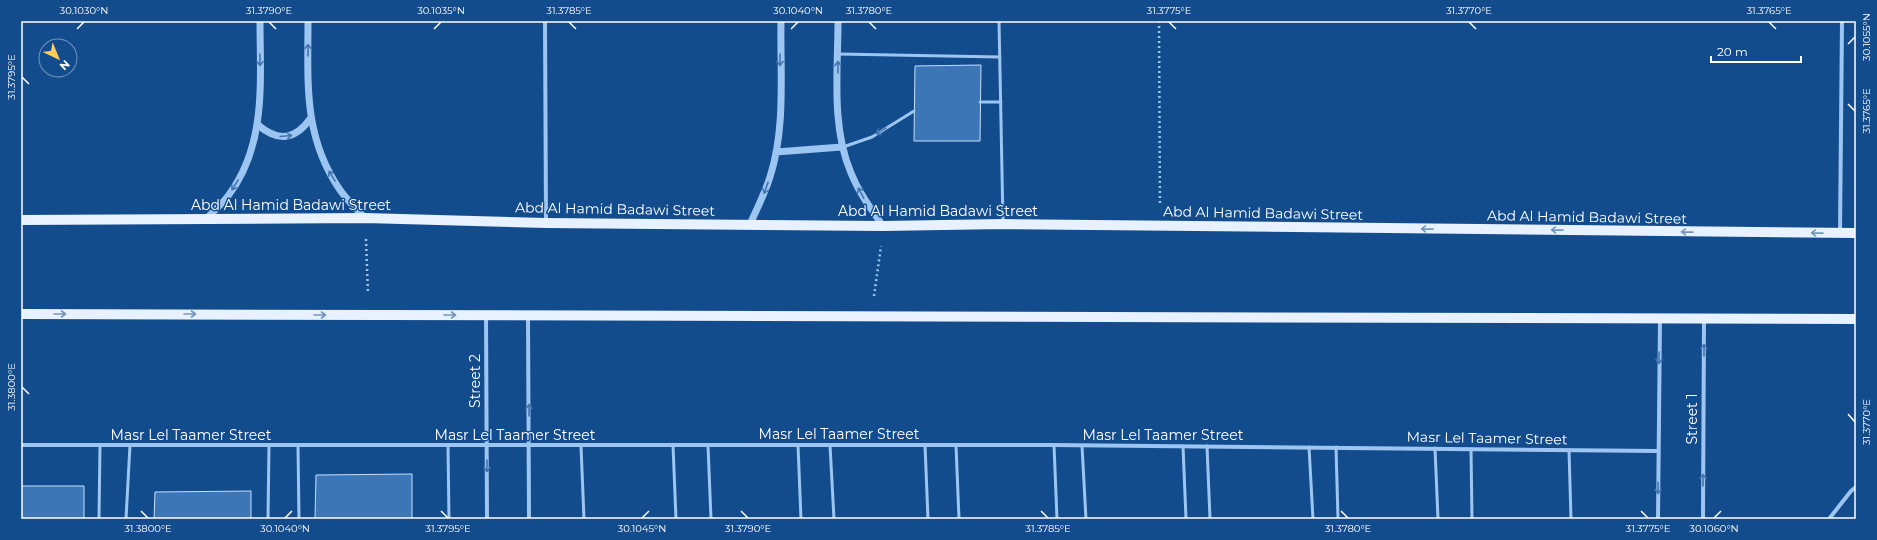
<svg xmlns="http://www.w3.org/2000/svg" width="1877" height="540" font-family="Montserrat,sans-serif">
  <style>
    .building { fill: #3c76b7; stroke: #c4dffc }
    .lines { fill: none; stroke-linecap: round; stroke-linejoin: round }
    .path { stroke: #9dc5f1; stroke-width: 2.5; stroke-dasharray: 2 3; stroke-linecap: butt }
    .service { stroke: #9dc5f1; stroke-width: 3 }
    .minor { stroke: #9dc5f1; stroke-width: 4 }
    .tertiary { stroke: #9dc5f1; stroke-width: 7 }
    .primary { stroke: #e7f1ff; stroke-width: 10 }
    .oneway { stroke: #4376b0 }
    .oneway2 { stroke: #7296c0 }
    .ticks { fill: none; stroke: #fff; stroke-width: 1.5 }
    .labels { text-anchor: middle; stroke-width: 3; stroke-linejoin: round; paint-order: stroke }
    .street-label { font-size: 14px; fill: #fff; stroke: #134c8d }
    .neatline { fill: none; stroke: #fff; stroke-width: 1.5 }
    .ticks-label { font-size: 10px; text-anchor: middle; fill: #fff }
  </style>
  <rect width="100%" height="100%" fill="#134c8d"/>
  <!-- building -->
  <path class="building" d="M981 65 980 141H914L915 66Z
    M412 474V519H315L316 475Z
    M21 486H84V519H21Z
    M251 491V519H154L155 492Z"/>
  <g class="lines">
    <!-- path -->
    <path class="path" d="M1159 21 1160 205
      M366 239 368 294
      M874 296 881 246"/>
    <!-- service -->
    <path class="service" d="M999 21 1003 223
      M838 54 1000 57
      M980 102H1001
      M843 147 872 137 914 111
      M673 445 676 519
      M798 445 801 519
      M830 445 834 519
      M925 445 928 519
      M956 445 959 519
      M1054 445 1057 519
      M298 446 299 519
      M448 446 449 519
      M581 446 584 519
      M708 446 711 519
      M1082 446 1086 519
      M1183 446 1186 519
      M1207 446 1210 519
      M1309 447 1313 519
      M1336 447 1338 519
      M1435 448 1438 519
      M1471 449 1472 519
      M1569 450 1571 519
      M99 519 100 445
      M126 519 130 445
      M268 519 269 445"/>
    <!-- minor -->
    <path class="minor" d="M545 21 546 222
      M1840 233 1842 21
      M486 315 487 519
      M528 315 529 519
      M21 445H1054L1658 451
      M1658 519 1660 319
      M1703 519 1704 319
      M1829 519 1851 491 1856 487"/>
    <!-- tertiary -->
    <path class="tertiary" d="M308 21C308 83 303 136 340 190 347 200 356 209 365 218
      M838 21C838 71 831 126 851 173 859 193 871 209 883 226
      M258 125C278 142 295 140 310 119
      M776 152 842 147
      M207 218C214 211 222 204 228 196 267 145 260 81 260 21
      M750 224C757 209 765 193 770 177 786 127 780 72 781 21"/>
    <!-- primary -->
    <path class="primary" d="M21 220 365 218 546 223 883 226 1003 224 1856 233
      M21 314 1856 319"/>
  </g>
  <!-- one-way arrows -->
  <defs><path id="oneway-shaft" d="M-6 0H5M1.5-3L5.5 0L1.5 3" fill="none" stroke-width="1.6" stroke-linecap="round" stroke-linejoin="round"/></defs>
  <g class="oneway">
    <use href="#oneway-shaft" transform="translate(308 50) rotate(-90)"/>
    <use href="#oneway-shaft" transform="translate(260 60) rotate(90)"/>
    <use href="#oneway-shaft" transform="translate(780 60) rotate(90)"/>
    <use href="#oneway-shaft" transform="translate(838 67) rotate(-90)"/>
    <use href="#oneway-shaft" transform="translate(881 131) rotate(151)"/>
    <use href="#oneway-shaft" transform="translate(286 136) rotate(-5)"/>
    <use href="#oneway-shaft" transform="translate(332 176) rotate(-121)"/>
    <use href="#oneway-shaft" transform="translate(235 185) rotate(122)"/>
    <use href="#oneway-shaft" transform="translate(766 188) rotate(110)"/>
    <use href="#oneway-shaft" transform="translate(861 193) rotate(-118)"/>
    <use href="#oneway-shaft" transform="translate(1704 350) rotate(-90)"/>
    <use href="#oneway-shaft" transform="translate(1659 358) rotate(91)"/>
    <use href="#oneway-shaft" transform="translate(529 410) rotate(-90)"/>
    <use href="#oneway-shaft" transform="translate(487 466) rotate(90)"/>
    <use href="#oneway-shaft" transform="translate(1703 480) rotate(-90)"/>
    <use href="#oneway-shaft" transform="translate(1658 488) rotate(90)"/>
  </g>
  <g class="oneway2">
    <use href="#oneway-shaft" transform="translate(1427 229) rotate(-179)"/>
    <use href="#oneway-shaft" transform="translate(1557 230) rotate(-179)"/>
    <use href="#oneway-shaft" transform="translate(1687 232) rotate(-179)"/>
    <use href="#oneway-shaft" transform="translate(1817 233) rotate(-179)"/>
    <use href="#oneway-shaft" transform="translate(60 314)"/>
    <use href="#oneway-shaft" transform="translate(190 314)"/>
    <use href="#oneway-shaft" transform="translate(320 315)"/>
    <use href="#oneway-shaft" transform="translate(450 315)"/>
  </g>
  <!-- ticks -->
  <path class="ticks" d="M269 22 276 29M569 22 576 29M869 22 876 29M1169 22 1176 29M1469 22 1476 29M1769 22 1776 29M77 29 84 22M434 29 441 22M791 29 798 22M1848 44 1855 37M22 77 29 84M1848 104 1855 111M22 387 29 394M1848 414 1855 422M141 511 148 518M441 511 448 518M741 511 748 518M1041 511 1048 518M1341 511 1348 518M1641 511 1648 518M285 518 292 511M642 518 649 511M1714 518 1721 511"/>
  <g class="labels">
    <!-- street labels -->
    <g class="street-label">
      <text x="291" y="210">Abd Al Hamid Badawi Street</text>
      <text transform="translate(615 209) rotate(1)" y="5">Abd Al Hamid Badawi Street</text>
      <text x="938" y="216">Abd Al Hamid Badawi Street</text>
      <text transform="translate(1263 213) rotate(1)" y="5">Abd Al Hamid Badawi Street</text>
      <text transform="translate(1587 217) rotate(1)" y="5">Abd Al Hamid Badawi Street</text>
      <text transform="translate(475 381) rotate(-90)" y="5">Street 2</text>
      <text transform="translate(1692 419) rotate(-90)" y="5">Street 1</text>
      <text x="839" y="439">Masr Lel Taamer Street</text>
      <text x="191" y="440">Masr Lel Taamer Street</text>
      <text x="515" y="440">Masr Lel Taamer Street</text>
      <text x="1163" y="440">Masr Lel Taamer Street</text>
      <text transform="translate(1487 438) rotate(1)" y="5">Masr Lel Taamer Street</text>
    </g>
  </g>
  <!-- border -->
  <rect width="1877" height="540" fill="none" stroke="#134c8d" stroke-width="44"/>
  <!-- north arrow -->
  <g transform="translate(58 58) rotate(136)"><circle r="19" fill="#134c8d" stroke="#7194bb"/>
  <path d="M0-3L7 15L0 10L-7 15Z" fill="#ffcc5d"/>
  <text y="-6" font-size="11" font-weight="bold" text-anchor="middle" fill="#ffffff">N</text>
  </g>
  <!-- scale -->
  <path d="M1711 56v6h90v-6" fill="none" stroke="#ffffff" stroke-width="2"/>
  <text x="1717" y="56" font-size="12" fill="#ffffff" stroke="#134c8d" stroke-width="3" paint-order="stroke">20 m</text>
  <rect x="22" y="22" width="1833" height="496" class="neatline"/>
  <g class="ticks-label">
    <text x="84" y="14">30.1030°N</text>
    <text x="269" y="14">31.3790°E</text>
    <text x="441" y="14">30.1035°N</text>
    <text x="569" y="14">31.3785°E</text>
    <text x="798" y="14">30.1040°N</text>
    <text x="869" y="14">31.3780°E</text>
    <text x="1169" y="14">31.3775°E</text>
    <text x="1469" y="14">31.3770°E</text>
    <text x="1769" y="14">31.3765°E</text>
    <text transform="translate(1866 37) rotate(-90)" y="4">30.1055°N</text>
    <text transform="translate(11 77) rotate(-90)" y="4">31.3795°E</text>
    <text transform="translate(1866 111) rotate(-90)" y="4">31.3765°E</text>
    <text transform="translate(11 387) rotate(-90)" y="4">31.3800°E</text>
    <text transform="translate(1866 422) rotate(-90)" y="4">31.3770°E</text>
    <text x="148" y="532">31.3800°E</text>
    <text x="285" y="532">30.1040°N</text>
    <text x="448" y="532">31.3795°E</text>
    <text x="642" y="532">30.1045°N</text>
    <text x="748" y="532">31.3790°E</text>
    <text x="1048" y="532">31.3785°E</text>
    <text x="1348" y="532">31.3780°E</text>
    <text x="1648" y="532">31.3775°E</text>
    <text x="1714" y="532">30.1060°N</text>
  </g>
</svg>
